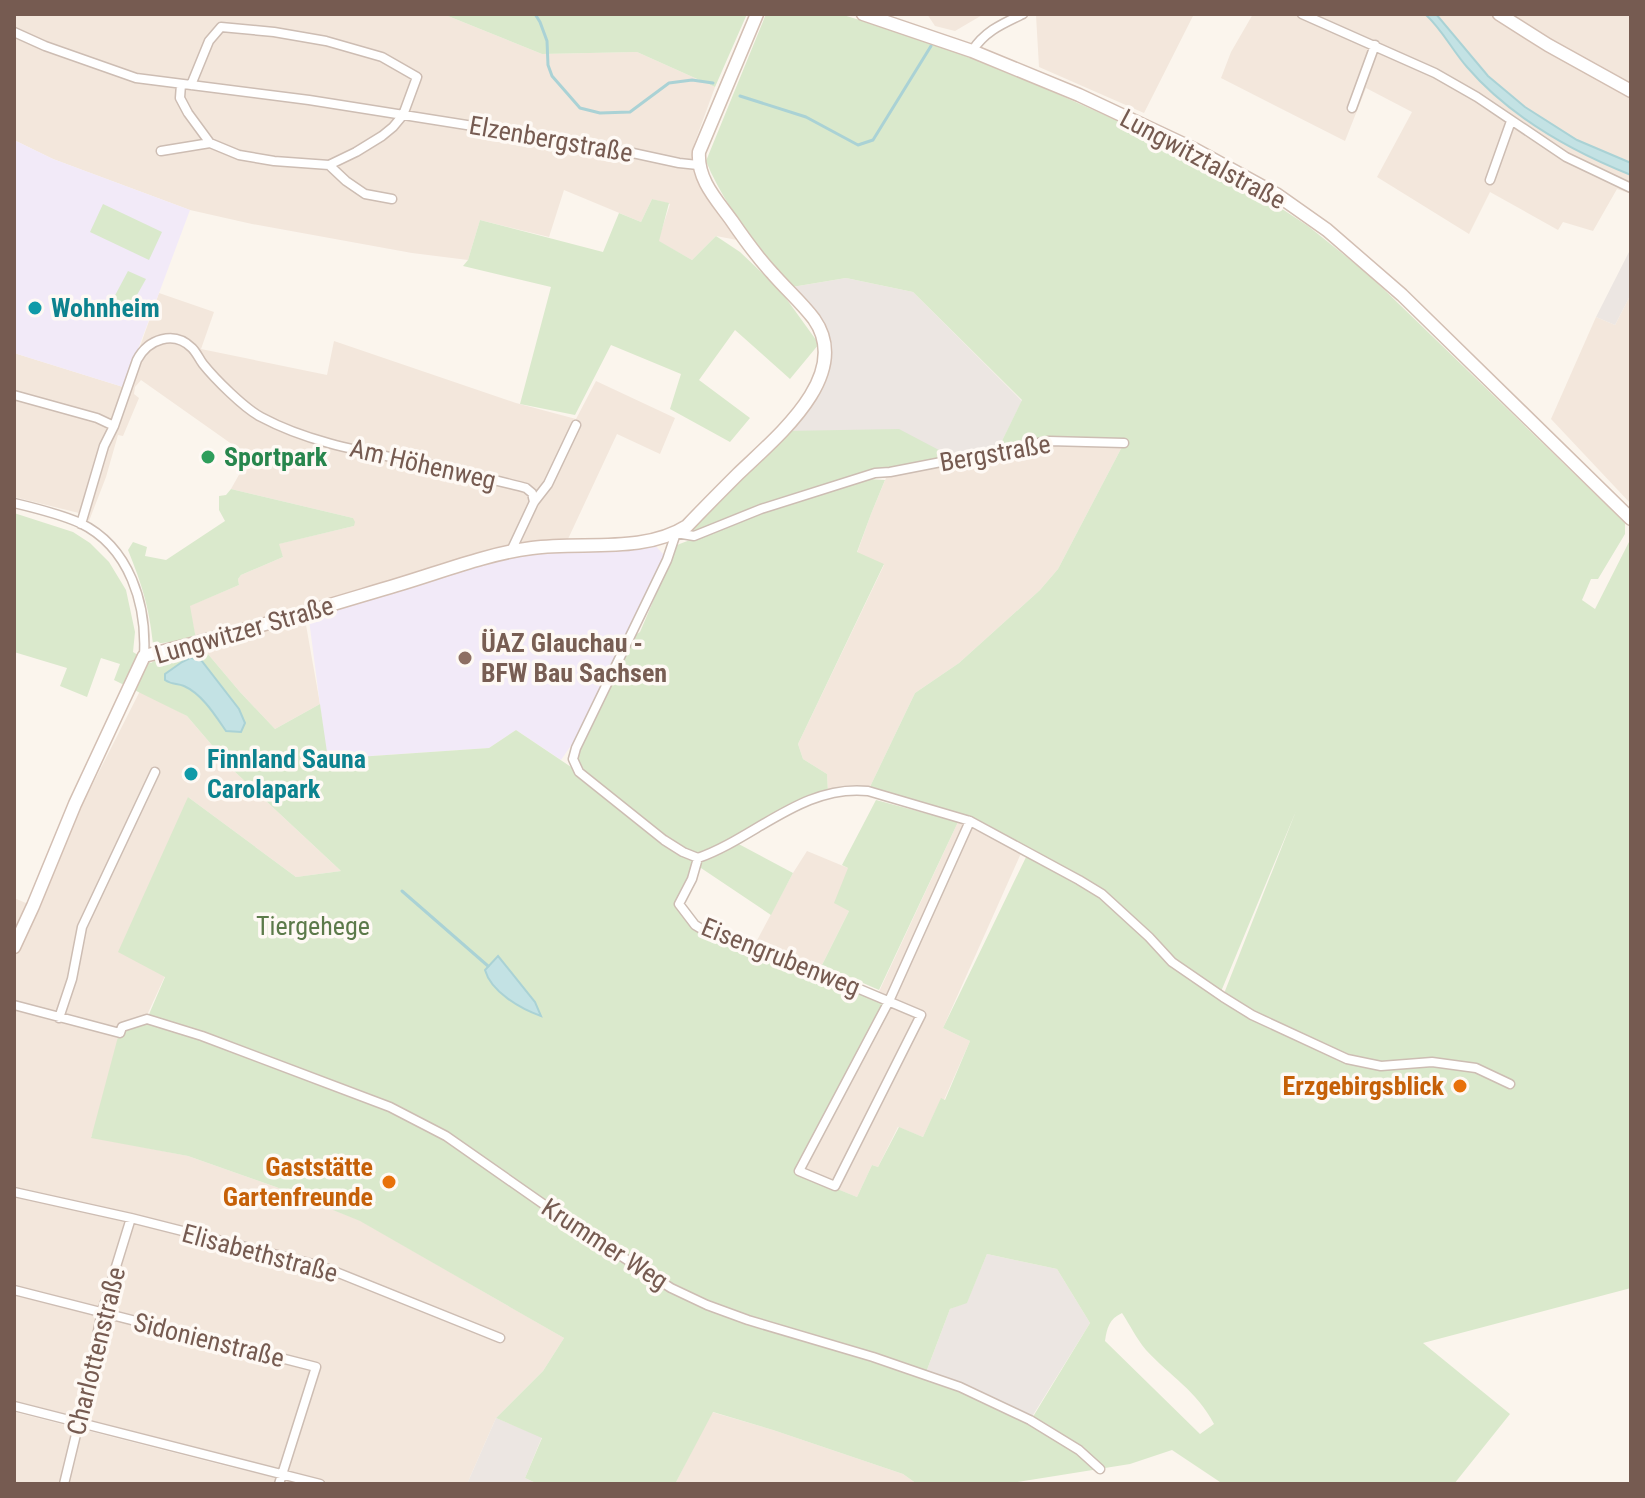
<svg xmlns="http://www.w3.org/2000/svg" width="1645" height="1498" font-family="'Roboto Condensed',sans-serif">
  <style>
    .residential { fill: #f3e7dc }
    .industrial { fill: #ece6e2 }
    .education { fill: #f2eaf8 }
    .green { fill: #dae9cc; fill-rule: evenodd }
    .water { fill: #c3e2e4; stroke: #aad2d5; stroke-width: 2 }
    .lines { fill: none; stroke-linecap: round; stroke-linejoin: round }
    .stream { stroke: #aad2d5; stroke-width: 3 }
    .street-casing { stroke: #cdbdb3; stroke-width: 11 }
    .secondary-casing { stroke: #d3bfb3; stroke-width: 15 }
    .street { stroke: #fff; stroke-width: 8 }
    .secondary { stroke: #fff; stroke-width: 12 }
    .culture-dot { fill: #0f9aa8; stroke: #fef9f4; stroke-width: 3 }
    .leisure-dot { fill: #2e9e5b; stroke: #fef9f4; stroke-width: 3 }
    .education-dot { fill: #8d6e63; stroke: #fef9f4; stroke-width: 3 }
    .food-dot { fill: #e8710a; stroke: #fef9f4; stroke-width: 3 }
    .labels { text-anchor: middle; stroke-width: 7; stroke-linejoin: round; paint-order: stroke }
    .street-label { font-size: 26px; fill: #765b51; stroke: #fef9f4 }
    .culture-label { font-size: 26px; font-weight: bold; fill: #0d838f; stroke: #fef9f4; text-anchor: start }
    .leisure-label { font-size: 26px; font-weight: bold; fill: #27864d; stroke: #fef9f4; text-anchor: start }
    .education-label { font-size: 26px; font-weight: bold; fill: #785e54; stroke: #fef9f4; text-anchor: start }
    .park-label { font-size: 26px; fill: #5c7a4a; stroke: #fef9f4 }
    .food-label { font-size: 26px; font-weight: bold; fill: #c56008; stroke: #fef9f4; text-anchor: end }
  </style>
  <rect width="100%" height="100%" fill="#fbf5ed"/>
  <!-- residential -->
  <path class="residential" d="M14 14H443L542 54 637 52 715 87 692 150 694 173 737 240 716 236 692 260 658 241 670 204 652 199 641 222 564 190 549 237 480 220 468 260 412 253 252 224 190 210 53 159 14 140Z
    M927 14H984L955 31 935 26Z
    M1050 14H1194L1144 113 1039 67 1036 15Z
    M1253 14H1631V194L1617 189 1593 231 1563 222 1558 230 1490 192 1469 234 1377 177 1412 112 1366 88 1345 141 1221 78 1231 52Z
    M159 293 214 312 201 349 327 375 334 341 516 403 576 419 596 381 675 418 660 454 617 434 568 539 532 541 303 608 320 704 275 729 240 692 202 647 196 639 189 606 239 585 238 579 241 575 283 557 278 544 354 526 353 518 231 489 245 464 246 458 243 452 141 380 135 387 134 394 139 398 123 436 118 435 106 477 89 521 79 513 14 497V353L123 387 132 360 138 352Z
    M1631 294V504L1551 419 1596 317 1615 325Z
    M1049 441 1124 443 1058 569 1040 590 959 663 915 693 868 791 828 793 827 774 803 759 798 744 884 565 857 553 871 514 886 478 868 476Z
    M140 691 187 716 234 771 341 871 296 877 188 797 165 976 91 1137 188 1156 276 1187 361 1221 564 1338 543 1371 496 1418 467 1484H320L14 1405V898L33 906 46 876Z
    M958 822 1022 851 943 1028 970 1041 944 1100 941 1099 923 1137 898 1127 878 1167 872 1165 857 1197 797 1173 876 998Z
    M807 851 848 868 849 911 822 965 783 952 754 946 793 873Z
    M14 1412 234 1468 303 1484H14Z
    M712 1412 773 1430 903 1474 917 1484H675Z"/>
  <!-- industrial -->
  <path class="industrial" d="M1631 248V294L1615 325 1596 317Z
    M846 278 913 292 1022 401 997 451 956 459 783 431 820 378 823 337 786 288Z
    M987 1254 1057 1269 1090 1323 1030 1420 925 1375 950 1309 967 1302Z
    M496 1418 542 1437 525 1478 538 1484H467Z"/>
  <!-- education -->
  <path class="education" d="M14 140 53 159 190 210 137 352 132 360 123 387 14 353Z
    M650 540 665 556 581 731 561 760 516 730 489 748 327 759 308 612 487 557Z"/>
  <!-- green -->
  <path class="green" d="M443 14H747L715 87 637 52 542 54Z
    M766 14H840L905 34 968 57 1033 83 1127 125 1244 184 1308 226 1368 274 1625 523V534L1598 579H1591L1582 600 1595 609 1631 538V1288L1423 1343 1510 1414 1454 1484H1223L1172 1450 1130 1464 1005 1484H917L903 1474 773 1430 713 1412 675 1484H538L525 1478 542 1438 496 1418 543 1371 564 1338 360 1221 276 1187 188 1156 91 1138 119 1033 147 1019 165 977 118 952 188 797 296 877 341 871 234 771 187 716 114 680 120 664 101 658 87 697 60 686 67 668 14 652V513L73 532 90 543 109 562 126 590 135 632 133 652 151 663 157 659 202 647 240 692 275 729 320 704 328 759 489 748 516 730 577 771 573 759 628 640 640 632 677 545 762 512 868 479 885 480 871 514 857 552 884 564 798 744 803 759 827 774 828 793 733 841 793 873 771 915 698 866 680 904 695 925 745 948 775 955 887 1003 798 1173 857 1197 872 1165 878 1167 899 1127 923 1137 941 1098 945 1100 970 1041 943 1028 1028 853 970 821 868 791 915 693 959 663 1040 590 1058 569 1124 443 1049 441 997 451 1022 400 913 292 846 278 792 287C761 251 724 206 706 161ZM1296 811 1223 996 1220 994ZM987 1254 1057 1269 1090 1323 1031 1420 925 1375 950 1309 967 1303ZM1122 1313C1130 1325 1136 1338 1146 1350 1170 1376 1197 1391 1214 1424L1200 1434 1105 1341C1107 1328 1109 1319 1122 1313Z
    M652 199 669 203 659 241 692 260 716 236 740 252 780 290 819 344 790 379 735 330 699 380 750 418 730 442 670 409 681 374 611 345 575 415 520 404 551 287 463 266 468 260 480 220 603 252 619 213 641 222Z
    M103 204 162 232 149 260 90 232Z
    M128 271 146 279 128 311 112 301Z
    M899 429 956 459 875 472 694 536 676 533 783 431Z
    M231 489 353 518 355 522 354 526 279 544 283 557 241 575 238 579 239 585 190 606 196 639 153 644C149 606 142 585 128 550L133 542 147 547 145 556 166 560 225 521 219 510V496L226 495Z
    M876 800 958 822 879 990 822 965 849 911 834 903 848 868 842 865Z"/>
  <!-- water -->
  <path class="water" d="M1425 14H1436L1488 76 1525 107 1577 140 1631 163V175C1571 151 1510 117 1467 67 1452 50 1442 29 1425 14Z
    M190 658 201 660 239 709 245 723 241 732 226 731C215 715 202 694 184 686 177 683 172 685 165 680V674L182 662Z
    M498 956 535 1002 541 1016C521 1009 491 992 485 970Z"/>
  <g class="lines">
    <!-- stream -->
    <path class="stream" d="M535 14 540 22 547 41 548 65 552 76 580 108 600 113 630 112 669 83 692 80 713 83
      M740 96 806 117 858 145 873 140 931 46
      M402 891 488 966"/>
    <defs>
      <path id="street" d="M1302 14 1435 73 1477 97 1566 157 1631 188
        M14 32 45 46 136 78 309 100 605 147 679 163 698 165
        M972 51C985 31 1002 24 1023 14
        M181 84 180 98 188 113 210 143
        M1352 108 1375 45
        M161 151 210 143 239 155 274 161 329 165 356 152 382 136 393 127 403 115 417 77 382 57 326 41 274 32 221 27 209 41 191 85
        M329 165 346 181 365 194 392 199
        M1490 180 1511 121
        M14 395 97 418 114 426
        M14 503C35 508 60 514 80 523 130 547 147 605 144 656
        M81 524 104 446 114 426 137 360C148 339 174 330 192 348 197 353 199 359 203 364 215 379 244 408 261 417 313 445 373 453 431 465 463 472 494 480 526 488L532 493 534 502
        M511 551 534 502 548 484 576 425
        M698 858 692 879 679 904 695 925 700 928 722 934 745 948 760 953 793 961 921 1015 835 1186 799 1171 889 1001 970 821
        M698 858C755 838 803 784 868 791L970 821 1079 880 1102 894 1149 937 1172 962 1223 997 1252 1015 1347 1059 1381 1066 1432 1062 1476 1068 1510 1084
        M698 858 683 852 664 840 579 772 573 759 576 748 667 560 676 533 694 536 761 509 875 473 890 472 1049 441 1124 443
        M14 1005 120 1033 122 1027 147 1019 202 1036 390 1107 446 1136 579 1229 671 1288 707 1305 748 1320 873 1357 960 1387 1030 1420 1079 1450 1100 1469
        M59 1018 72 979 82 927 155 772
        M14 1192 131 1218 321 1266 500 1338
        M14 1290 316 1367 279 1484
        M14 1406 320 1484
        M64 1484 79 1422 102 1312 131 1218"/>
      <path id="secondary" d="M863 14 972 51 1079 95 1196 150 1276 194 1327 230 1402 295 1631 519
        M1499 14 1548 45 1631 91
        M14 947 33 906 75 804 144 656C229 636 313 610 397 585 441 572 486 554 532 548 582 541 643 554 687 526 704 508 721 491 738 474 774 439 854 376 814 319 802 303 786 289 773 274 758 258 745 240 732 221 717 200 697 180 699 152L757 14"/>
    </defs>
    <!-- street casing -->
    <use href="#street" class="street-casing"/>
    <!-- secondary casing -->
    <use href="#secondary" class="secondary-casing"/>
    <!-- street -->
    <use href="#street" class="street"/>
    <!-- secondary -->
    <use href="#secondary" class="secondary"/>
  </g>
  <!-- markers -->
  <g class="culture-dot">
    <circle cx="35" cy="308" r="8"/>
    <circle cx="191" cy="774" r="8"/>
  </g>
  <circle class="leisure-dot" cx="208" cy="457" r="8"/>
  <circle class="education-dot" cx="465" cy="658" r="8"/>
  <g class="food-dot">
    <circle cx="1460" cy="1086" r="8"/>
    <circle cx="389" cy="1182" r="8"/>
  </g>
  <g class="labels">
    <!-- street labels -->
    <g class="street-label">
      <text transform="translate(551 139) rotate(10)" y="9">Elzenbergstraße</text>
      <text transform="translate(1203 159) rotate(28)" y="9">Lungwitztalstraße</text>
      <text transform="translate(995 453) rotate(-10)" y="9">Bergstraße</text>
      <text transform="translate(423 464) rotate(13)" y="9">Am Höhenweg</text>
      <text transform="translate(244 630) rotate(-16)" y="9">Lungwitzer Straße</text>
      <text transform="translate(781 957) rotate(22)" y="9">Eisengrubenweg</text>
      <text transform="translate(605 1244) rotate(33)" y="9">Krummer Weg</text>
      <text transform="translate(260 1253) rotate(15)" y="9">Elisabethstraße</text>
      <text transform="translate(209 1340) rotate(14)" y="9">Sidonienstraße</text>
      <text transform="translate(96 1351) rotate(-76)" y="9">Charlottenstraße</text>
    </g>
    <!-- culture labels -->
    <g class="culture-label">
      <text x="51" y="317">Wohnheim</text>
      <text x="207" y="768">Finnland Sauna<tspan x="207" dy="30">Carolapark</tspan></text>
    </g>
    <!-- leisure labels -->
    <g class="leisure-label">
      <text x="224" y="466">Sportpark</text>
    </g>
    <!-- education labels -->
    <g class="education-label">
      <text x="481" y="652">ÜAZ Glauchau -<tspan x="481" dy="30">BFW Bau Sachsen</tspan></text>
    </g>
    <!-- park labels -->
    <g class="park-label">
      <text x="313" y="935">Tiergehege</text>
    </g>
    <!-- food labels -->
    <g class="food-label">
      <text x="1444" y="1095">Erzgebirgsblick</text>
      <text x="373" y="1176">Gaststätte<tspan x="373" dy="30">Gartenfreunde</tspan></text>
    </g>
  </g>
  <!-- border -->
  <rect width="1645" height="1498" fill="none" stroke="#765b51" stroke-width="32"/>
</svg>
